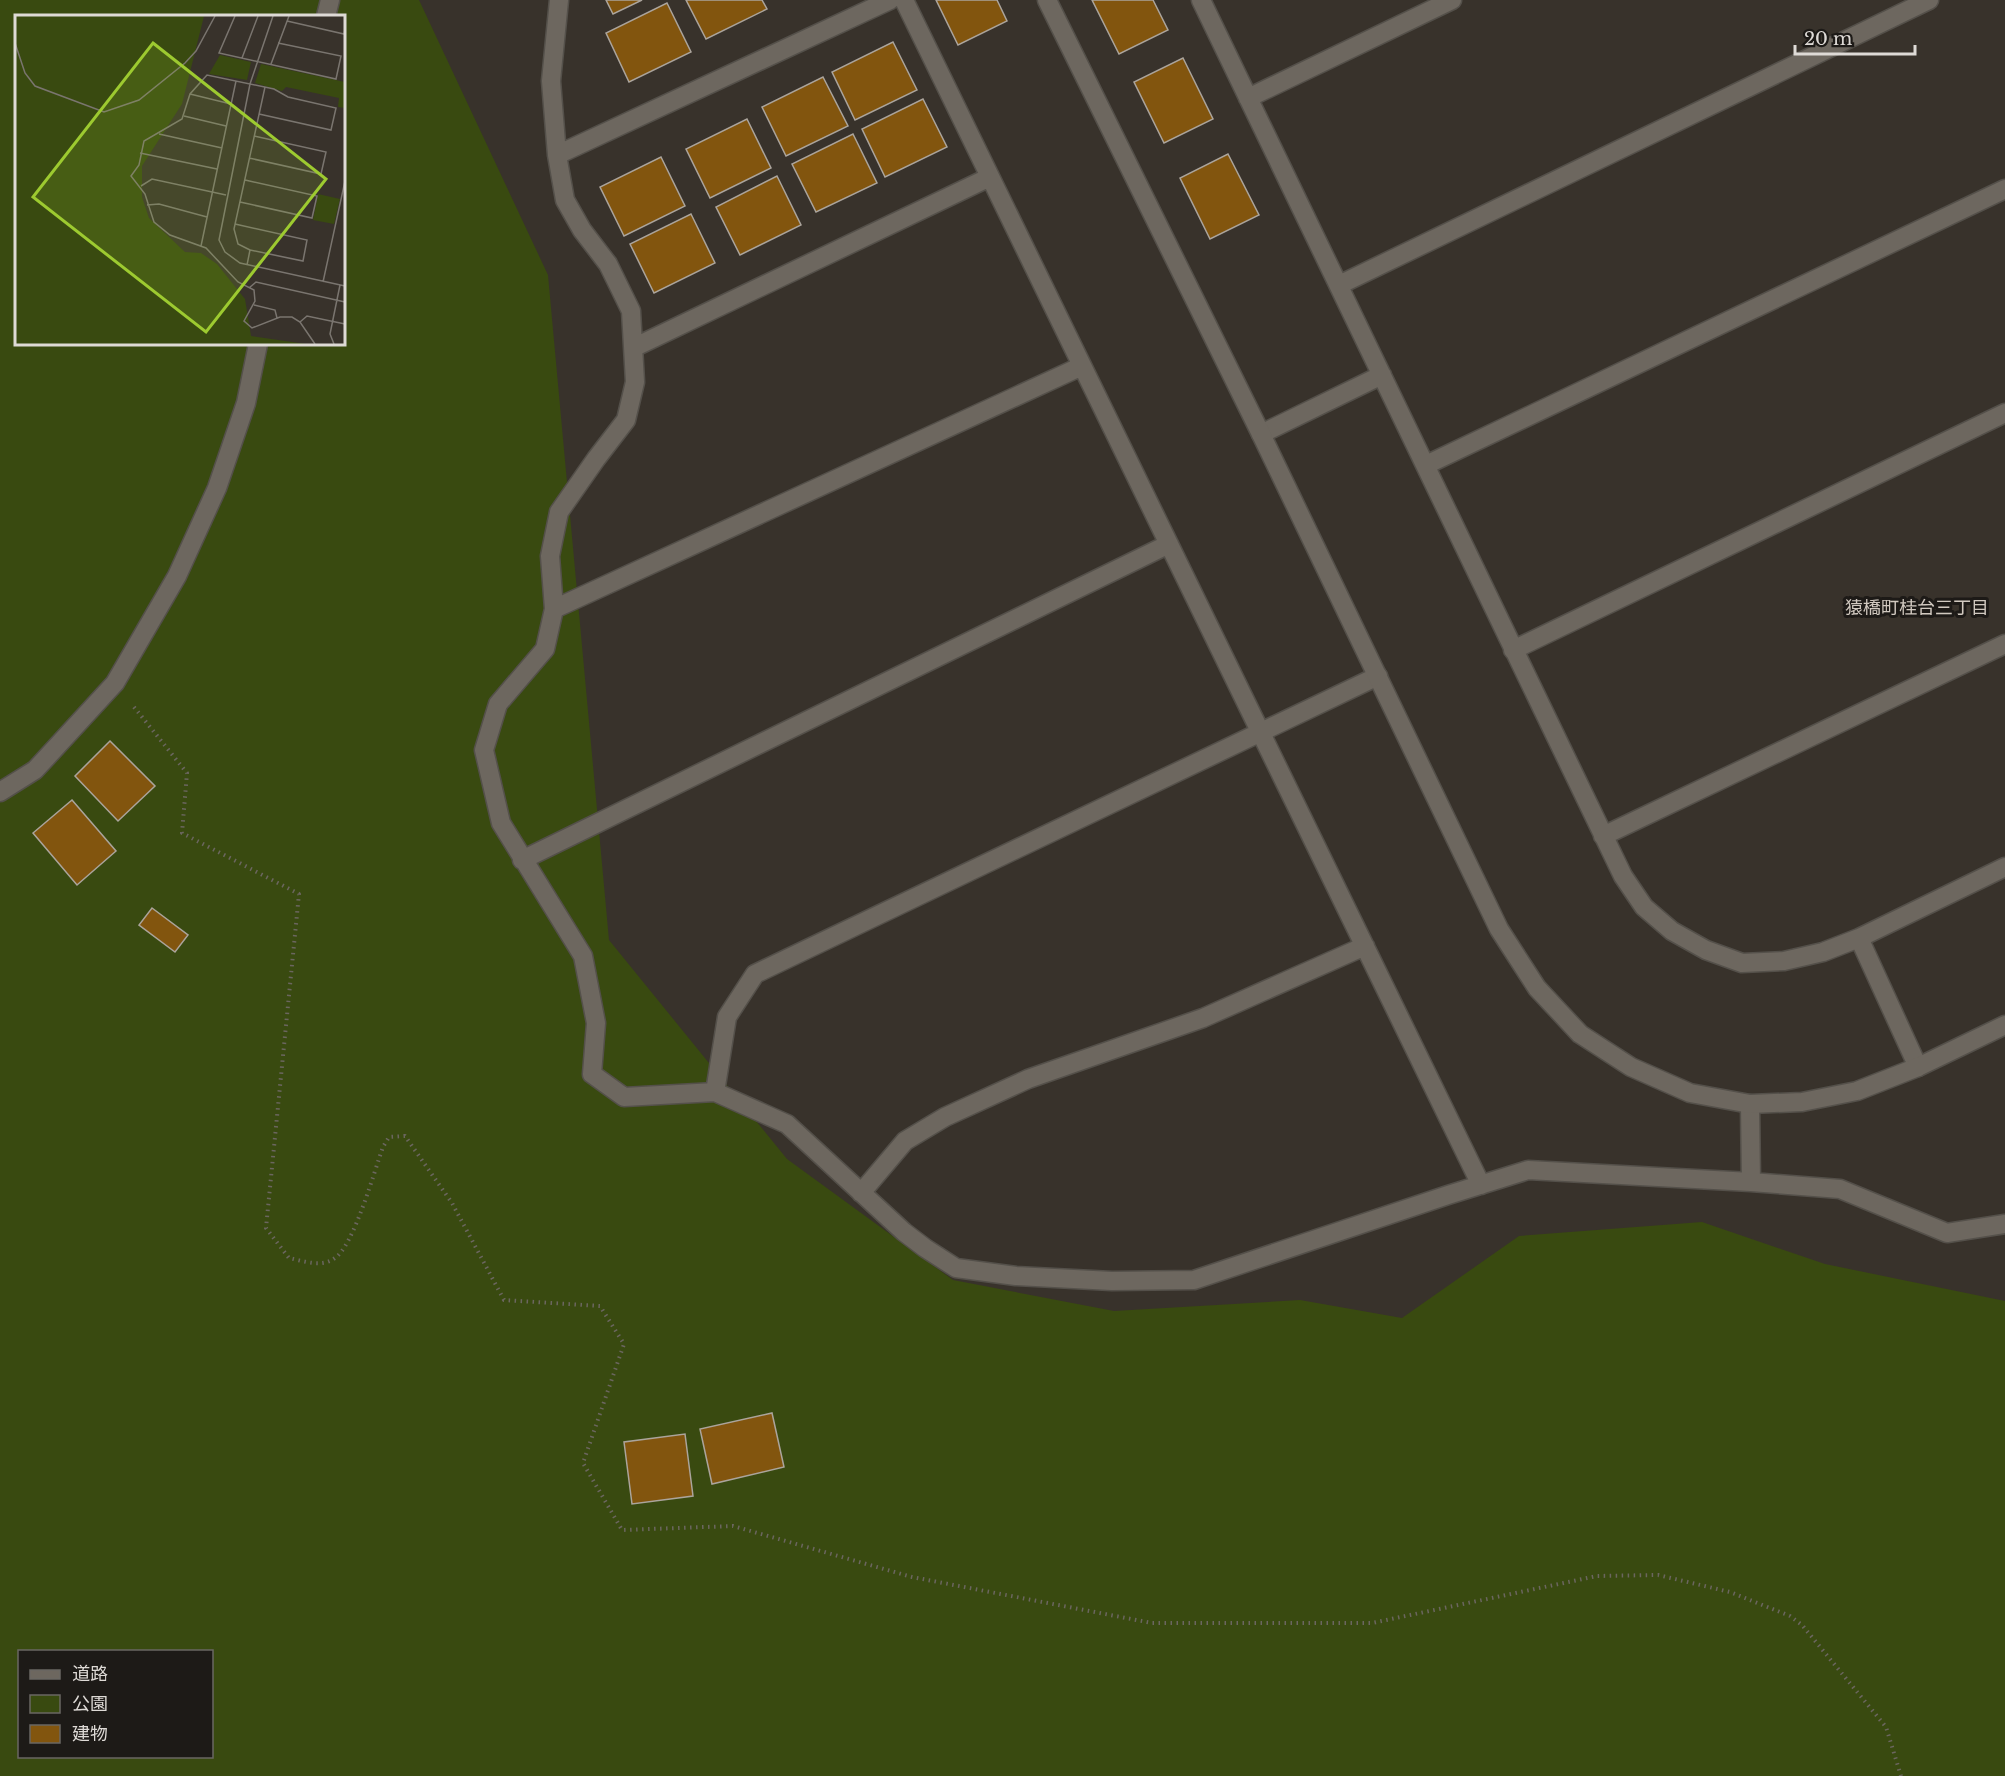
<svg xmlns="http://www.w3.org/2000/svg" width="2005" height="1776" font-family="'Libre Baskerville','Noto Sans JP',serif">
  <style>
    .green { fill: #394a10; fill-rule: evenodd }
    .building { fill: #82550e; stroke: #aba49c; stroke-width: 1.5 }
    .lines { fill: none; stroke-linecap: round; stroke-linejoin: round }
    .minor-casing { stroke: #54504a; stroke-width: 21 }
    .tertiary-casing { stroke: #54504a; stroke-width: 21 }
    .path { stroke: #6b665f; stroke-width: 4; stroke-dasharray: 1.5 4.5; stroke-linecap: butt }
    .minor { stroke: #6d675f; stroke-width: 18 }
    .tertiary { stroke: #6d675f; stroke-width: 18 }
    .labels { text-anchor: middle; stroke-width: 6; stroke-linejoin: round; paint-order: stroke }
    .neighbourhood-label { font-size: 18px; fill: #d1c9c0; stroke: #1d1a17 }
    .inset-road { fill: none; stroke: #7a756f; stroke-width: 1.5 }
    .view { fill: #9dca30; fill-opacity: 0.15; stroke: #9dca30; stroke-width: 3 }
    .inset-edge { fill: none; stroke: #dedad6; stroke-width: 3 }
  </style>
  <rect width="100%" height="100%" fill="#38322b"/>
  <!-- green -->
  <path class="green" d="M0 0H419L548 275 609 940 787 1159 953 1280 1114 1311 1300 1300 1402 1318 1519 1236 1702 1222 1825 1264 2005 1301V1776H0ZM16 16H344V344H16ZM20 1652H212V1756H20Z"/>
  <!-- building -->
  <path class="building" d="M606 0H642L613 14Z
    M686 0H762L767 9 706 39Z
    M936 0H997L1007 21 958 45Z
    M1092 0H1153L1168 30 1119 54Z
    M667 3 691 52 629 82 606 33Z
    M893 42 917 90 855 120 832 72Z
    M1183 58 1213 119 1164 143 1134 82Z
    M823 77 848 126 786 156 762 107Z
    M923 99 947 147 885 177 862 129Z
    M747 119 771 168 710 198 686 149Z
    M853 134 877 183 816 212 792 164Z
    M1228 154 1259 215 1210 239 1180 178Z
    M661 157 685 206 624 236 600 187Z
    M777 176 801 225 740 255 716 207Z
    M691 214 715 263 654 293 630 244Z
    M110 741 155 786 118 821 75 776Z
    M72 800 116 851 77 885 33 833Z
    M152 908 188 935 175 952 139 925Z
    M772 1413 784 1467 712 1484 700 1429Z
    M685 1434 693 1496 632 1504 624 1442Z"/>
  <g class="lines">
    <defs>
      <path id="minor" d="M559 0 551 81 557 155 565 200 582 230 608 264 631 311 635 382 626 420 596 459 559 512 550 556 554 609 545 649 498 704 484 750 501 823 583 956 596 1023 592 1074 624 1097 715 1092 787 1124 904 1232 925 1248 956 1268 1016 1276 1112 1281 1194 1280 1448 1195 1528 1170 1751 1182 1840 1189 1947 1233 2005 1224
        M904 0 1481 1185
        M1201 0 1623 876 1644 907 1672 931 1706 950 1742 963 1784 961 1823 952 1859 938 1918 1067
        M1248 98 1452 0
        M557 155 890 0
        M1339 285 1929 0
        M635 347 990 177
        M1261 434 1382 375
        M1426 465 2005 189
        M554 609 1082 366
        M1513 650 2005 413
        M1603 836 2005 644
        M522 860 1169 544
        M1859 938 2005 867
        M715 1092 727 1017 755 974 1378 676
        M1750 1104 1751 1182
        M861 1193 905 1141 945 1117 1028 1079 1203 1018 1365 946"/>
      <path id="tertiary" d="M1047 0 1261 434 1499 929 1537 988 1580 1034 1631 1067 1690 1093 1750 1104 1802 1102 1857 1091 1918 1067 2005 1025
        M326 16 330 0
        M0 792 35 770 115 683 177 576 217 488 246 403 258 344"/>
    </defs>
    <!-- minor casing -->
    <use href="#minor" class="minor-casing"/>
    <!-- tertiary casing -->
    <use href="#tertiary" class="tertiary-casing"/>
    <!-- path -->
    <path class="path" d="M134 707 187 773 182 833 299 894 266 1228 289 1258C303 1261 322 1268 335 1258 354 1245 374 1172 383 1147L389 1137 405 1136 452 1203 504 1300 600 1306 624 1344 583 1463 622 1530 733 1526 912 1577 1152 1623H1372L1597 1576 1658 1575 1730 1592 1790 1616 1802 1625 1886 1727 1901 1776"/>
    <!-- minor -->
    <use href="#minor" class="minor"/>
    <!-- tertiary -->
    <use href="#tertiary" class="tertiary"/>
  </g>
  <g class="labels">
    <!-- neighbourhood labels -->
    <g class="neighbourhood-label">
      <text x="1917" y="614">猿橋町桂台三丁目</text>
    </g>
  </g>
  <!-- overview -->
  <g transform="translate(15 15)">
    <rect width="330" height="330" fill="#38322b"/>
    <path d="M0 1H189L167 89 127 151V182L134 203 170 237 186 238 202 249 230 284 236 321 291 329H0ZM205 40 236 47 232 65 194 59ZM246 49 330 67V93L323 92 324 83 271 72 267 76 240 68ZM303 179 325 184 319 209 298 205Z" fill="#394a10"/>
    <path class="inset-road" d="M220 1 204 38 321 64 326 41 263 28M258 1 235 69 204 225 210 237 225 248 330 271M272 6 329 19 330 15M0 28 10 58 20 71 89 97 124 85 170 48 181 36 200 1M227 43 243 1M256 49 274 1M175 79 216 89M244 99 316 115 321 93 273 82 259 74 192 60 175 79 167 104 129 126 124 150 116 161 130 179 139 207 155 220 191 233 223 267 239 275 240 286 229 306 237 313 265 302H277L285 307 300 329M169 101 211 111M144 119 207 133M125 138 202 154M234 143 306 159 311 137 239 121M126 171 137 164 211 180M225 187 297 203 302 181 230 165M132 190 144 189 192 202M220 209 292 225 288 246 235 235M186 231 221 66M232 250 235 235 223 229 219 214 250 72M308 267 330 166M234 273 241 267 330 287M239 290 260 295 262 303M285 307 292 301 330 309M319 329 315 319 325 270"/>
    <path class="view" d="M138 28 311 164 191 317 18 182Z"/>
    <rect width="330" height="330" class="inset-edge"/>
  </g>
  <!-- legend -->
  <rect x="18" y="1650" width="195" height="108" fill="#1d1a17" stroke="#6a6763" stroke-width="1.5"/>
  <rect x="30" y="1670" width="30" height="9" fill="#6d675f" stroke="#6a6763" stroke-width="1.5"/>
  <text x="72" y="1680" font-size="18" fill="#dedad6">道路</text>
  <rect x="30" y="1695" width="30" height="18" fill="#394a10" stroke="#6a6763" stroke-width="1.5"/>
  <text x="72" y="1710" font-size="18" fill="#dedad6">公園</text>
  <rect x="30" y="1725" width="30" height="18" fill="#82550e" stroke="#6a6763" stroke-width="1.5"/>
  <text x="72" y="1740" font-size="18" fill="#dedad6">建物</text>
  <!-- scale -->
  <path d="M1795 45v9h120v-9" fill="none" stroke="#dedad6" stroke-width="3"/>
  <text x="1804" y="45" font-size="18" fill="#dedad6" stroke="#1d1a17" stroke-width="4.5" paint-order="stroke">20 m</text>
</svg>
